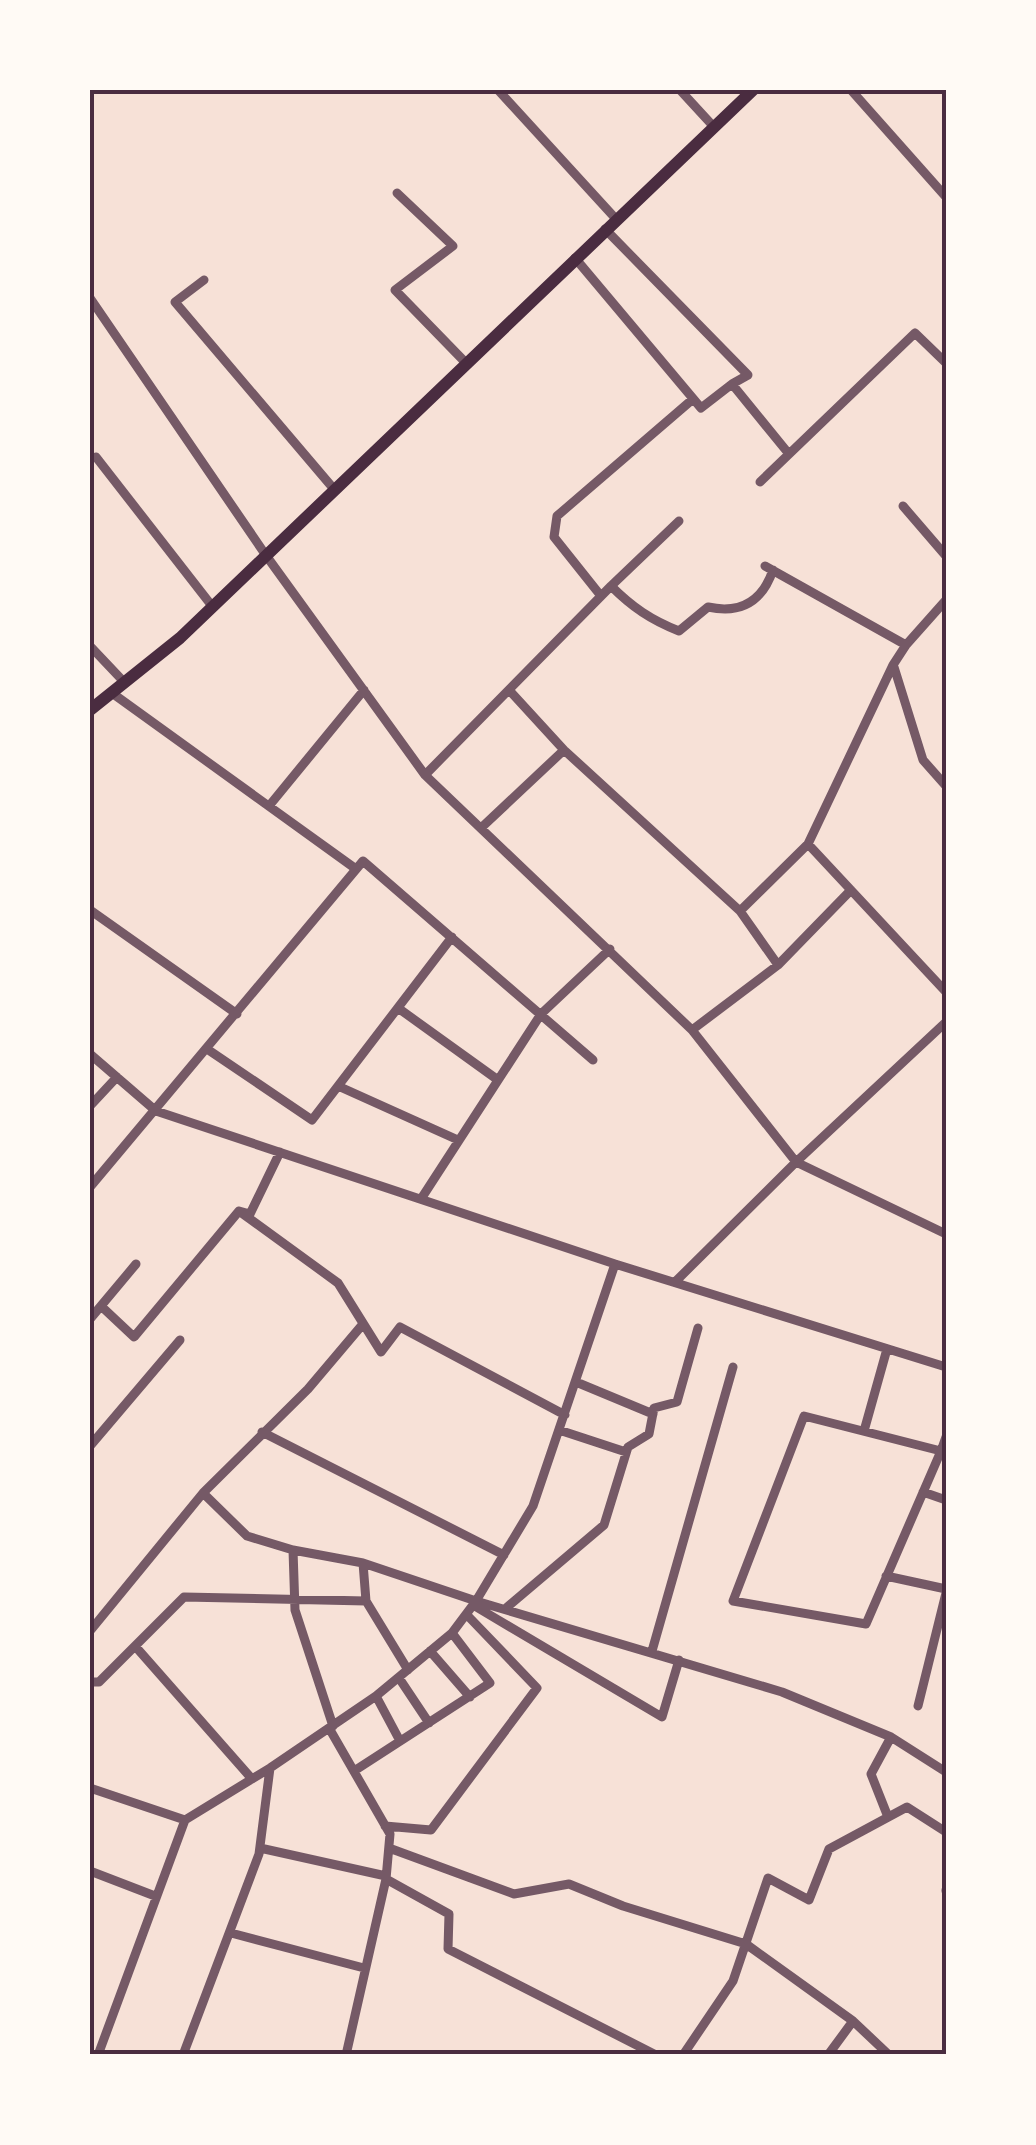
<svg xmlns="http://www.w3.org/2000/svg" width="1036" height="2145" font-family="Helvetica,sans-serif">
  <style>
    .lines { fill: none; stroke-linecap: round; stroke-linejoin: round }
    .minor { stroke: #755966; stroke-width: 9 }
    .secondary { stroke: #4a2c40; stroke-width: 12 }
    .neatline { fill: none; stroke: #4a2c40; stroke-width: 4 }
  </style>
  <rect width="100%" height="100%" fill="#f7e1d7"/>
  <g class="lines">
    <!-- minor -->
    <path class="minor" d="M498 90 616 219
      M680 90 714 127
      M851 90 946 197
      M397 193 453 246 395 290 465 362
      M605 229 748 375 732 384
      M575 258 701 408 732 384 789 454
      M204 280 175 302 333 488
      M90 298 265 554 425 775 692 1030 796 1162 946 1234
      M96 457 212 606
      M760 482 915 333 946 363
      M903 506 946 556
      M765 566 906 645
      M611 586 679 521
      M601 596 554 537 557 516 693 399
      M90 646 125 683
      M894 667 923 760 946 786
      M509 690 564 750 740 911 778 965
      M112 693 356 869
      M425 775 611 586C632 607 651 620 679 631L708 607C740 614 762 602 773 570
      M269 806 364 690
      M481 828 564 750
      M808 844 893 665 906 645 946 600
      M90 910 237 1014
      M740 911 808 844 946 992
      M398 1008 498 1080
      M692 1030 778 965 851 890
      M207 1049 312 1120 452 937
      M90 1054 156 1111 615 1264 946 1367
      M338 1086 458 1140
      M90 1106 117 1077
      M90 1187 363 861 593 1060
      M421 1199 541 1014 610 949
      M239 1211 338 1283 381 1352 400 1327 565 1415
      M675 1282 796 1162 946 1022
      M101 1306 134 1337 239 1211 250 1214 280 1152
      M90 1319 136 1264
      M576 1382 653 1414
      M559 1430 626 1452
      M864 1431 887 1349
      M262 1432 504 1555
      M90 1446 180 1340
      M941 1451 804 1416 733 1601 866 1624 941 1451 946 1437
      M923 1492 946 1500
      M203 1493 247 1536 293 1550 363 1563 476 1601 782 1692 891 1737 946 1772
      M293 1550 295 1610 333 1726
      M363 1563 366 1601 408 1670
      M886 1576 946 1589
      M473 1605 662 1717 679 1660
      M505 1609 604 1525 628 1447 649 1434 654 1408 677 1402 698 1328
      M90 1631 203 1493 308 1389 363 1324
      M135 1646 252 1779
      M430 1651 470 1697
      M652 1651 733 1367
      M399 1678 429 1723
      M90 1682H99L184 1597 366 1601
      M376 1696 400 1741
      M918 1706 946 1593
      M329 1728 390 1834 386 1879 346 2055
      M354 1771 490 1683 452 1633
      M90 1788 185 1820
      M888 1817 871 1774 891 1737
      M385 1826 431 1830 537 1688 467 1615
      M260 1848 386 1876
      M389 1848 514 1894 569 1884 623 1906 746 1944 853 2021
      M90 1871 155 1896
      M386 1879 449 1914 448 1949 656 2055
      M946 1890V1891
      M231 1933 364 1968
      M98 2055 185 1820 270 1768 376 1696 452 1633 476 1601 533 1506 615 1264
      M183 2055 259 1854 270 1768
      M683 2055 733 1981 768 1878 809 1900 829 1849 907 1807 946 1832
      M828 2055 853 2021 889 2055"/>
    <!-- secondary -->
    <path class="secondary" d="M90 710 180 638 753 90"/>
  </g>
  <!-- border -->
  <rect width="1036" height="2145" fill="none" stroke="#fffaf5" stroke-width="185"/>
  <rect x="92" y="92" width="852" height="1960" class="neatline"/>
</svg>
